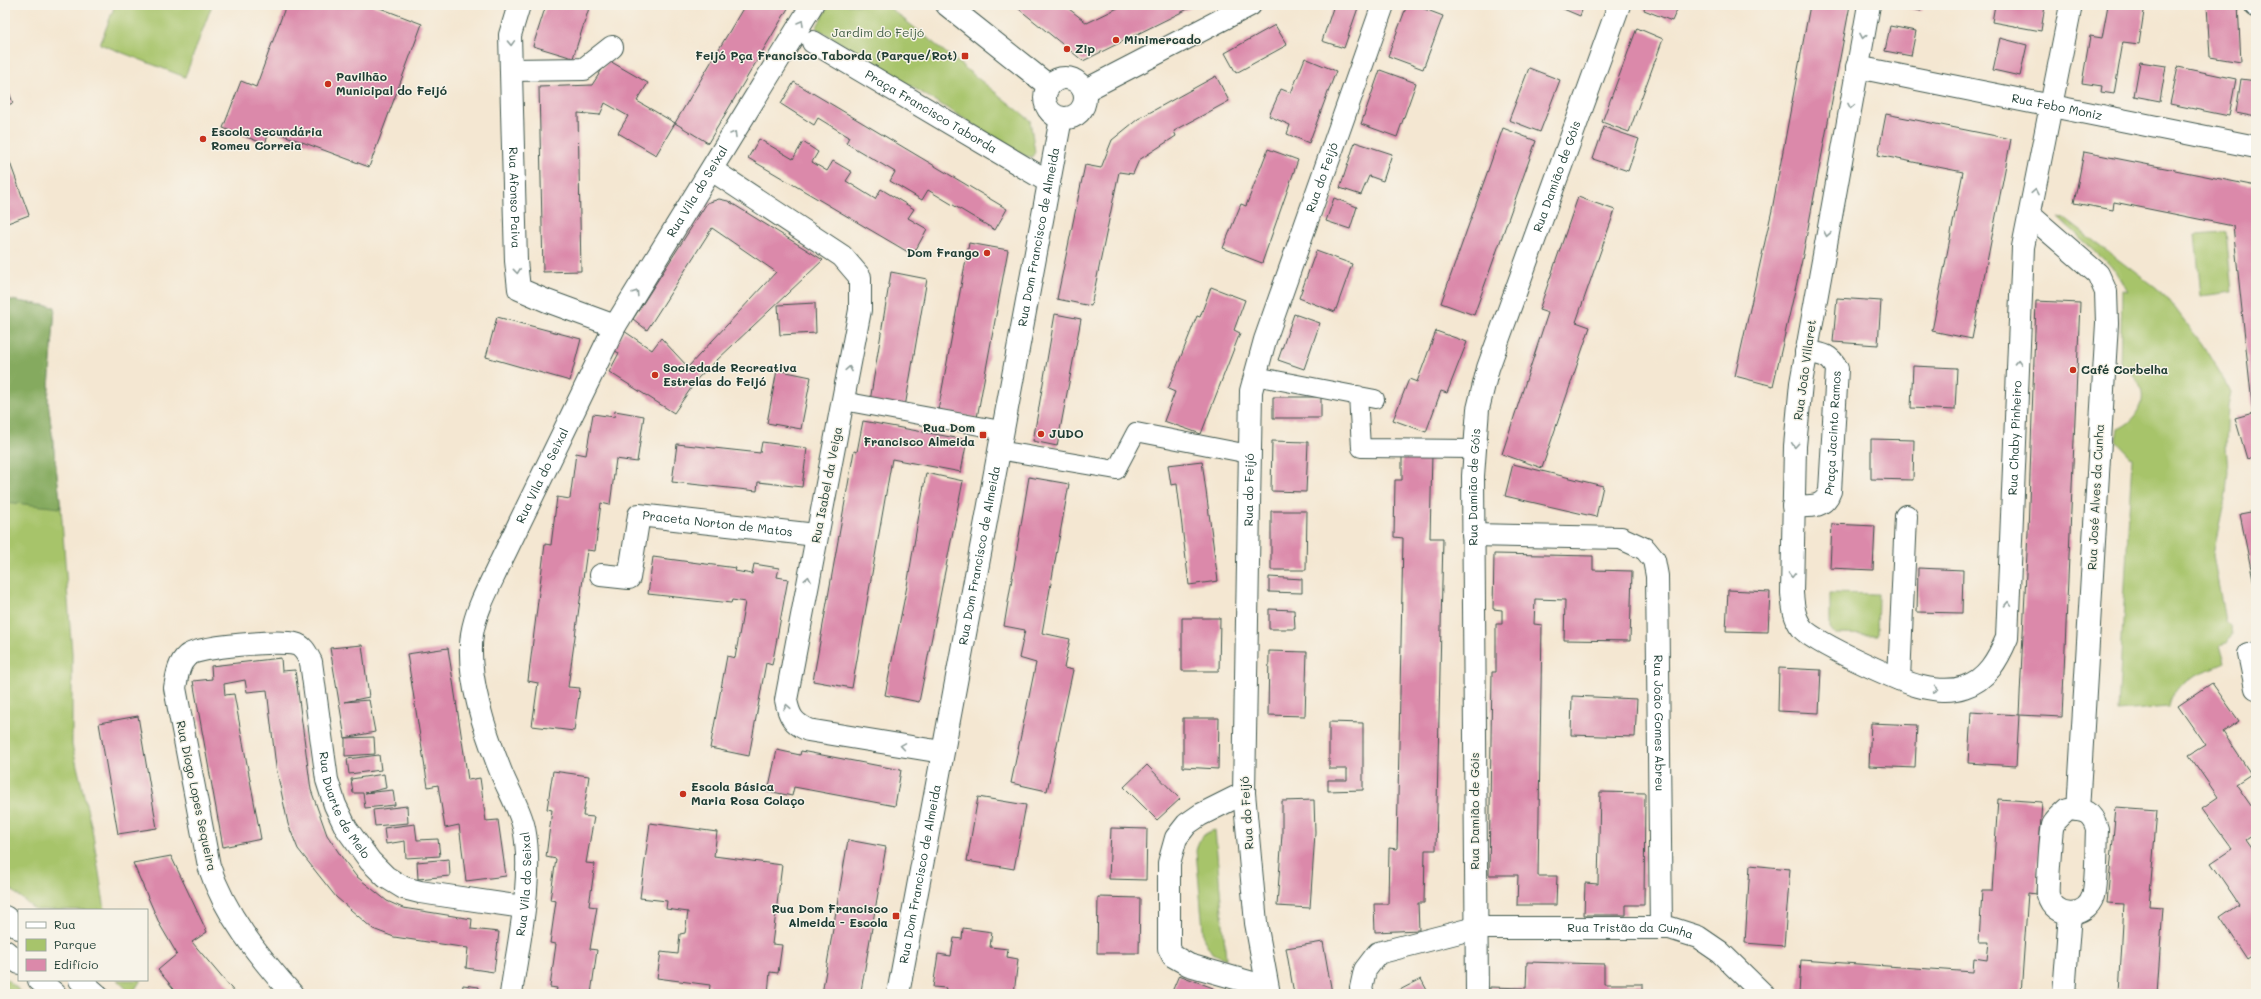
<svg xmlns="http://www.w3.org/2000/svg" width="2261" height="999" font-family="Mali,sans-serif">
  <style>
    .green { fill: #a7c46b; stroke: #638050 }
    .forest { fill: #85aa5f; stroke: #52744a }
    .building { fill: #db89aa }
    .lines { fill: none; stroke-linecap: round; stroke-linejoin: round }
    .pedestrian-casing { stroke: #3f564c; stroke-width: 20 }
    .minor-casing { stroke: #3f564c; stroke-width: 24 }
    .secondary-casing { stroke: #3f564c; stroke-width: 24 }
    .primary-casing { stroke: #3f564c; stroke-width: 24 }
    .pedestrian { stroke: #fff; stroke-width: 18 }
    .minor { stroke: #fff; stroke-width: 22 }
    .secondary { stroke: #fff; stroke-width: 22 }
    .primary { stroke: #fff; stroke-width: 22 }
    .oneway { stroke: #8f9e9a }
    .poi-dot { fill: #c8321e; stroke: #f7f3e8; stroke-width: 1.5 }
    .labels { text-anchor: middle; stroke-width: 3; stroke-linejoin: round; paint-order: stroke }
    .park-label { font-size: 12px; fill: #3a583f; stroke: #f7f3e8 }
    .poi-label { font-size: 12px; font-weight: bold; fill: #1f3d34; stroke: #f7f3e8; text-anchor: start }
    .street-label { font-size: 12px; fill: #1f3d34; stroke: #f7f3e8 }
  </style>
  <rect width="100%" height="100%" fill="#f7f3e8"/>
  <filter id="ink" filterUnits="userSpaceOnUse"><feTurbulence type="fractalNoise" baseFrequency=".025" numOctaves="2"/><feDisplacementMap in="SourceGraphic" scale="8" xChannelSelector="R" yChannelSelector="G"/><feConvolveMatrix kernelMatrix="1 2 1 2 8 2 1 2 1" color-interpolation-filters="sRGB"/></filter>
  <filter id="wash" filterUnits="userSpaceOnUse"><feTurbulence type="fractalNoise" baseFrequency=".012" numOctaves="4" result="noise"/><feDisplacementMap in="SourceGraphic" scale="16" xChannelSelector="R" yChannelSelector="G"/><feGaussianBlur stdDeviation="0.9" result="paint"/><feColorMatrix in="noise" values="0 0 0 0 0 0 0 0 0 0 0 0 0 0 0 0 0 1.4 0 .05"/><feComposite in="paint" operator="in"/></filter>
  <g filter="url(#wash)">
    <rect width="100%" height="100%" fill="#f4e7d2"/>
    <!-- green -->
    <path class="green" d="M115 5H212L185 77 100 44Z
      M829 5H886L1030 120 1035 152 1032 157 1025 156 816 28Z
      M2058 217 2065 219 2166 296 2202 344 2231 392 2228 405 2226 446 2228 470 2226 494 2213 555 2225 621 2231 627 2232 635 2227 643 2220 645 2225 663C2201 674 2175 678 2169 707L2118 711 2132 458 2116 441 2118 429C2148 416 2152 381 2120 366L2122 290 2128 291 2116 271Z
      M2226 232 2232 292 2201 296 2195 234Z
      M5 299 55 307 48 401 61 508 72 653V745L92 829 105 910H35L5 884Z
      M1830 593 1878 594 1877 635 1835 634 1830 628Z
      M1215 830 1226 959 1212 953 1204 940 1196 851C1198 839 1203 833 1215 830Z
      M5 978 24 994H5Z
      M117 980H141L132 994Z"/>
    <!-- forest -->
    <path class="forest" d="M5 299 55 307 48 401 61 508 5 502Z"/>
    <g id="blocks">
      <!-- building -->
      <path class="building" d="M286 5H372L422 24 369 167 270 130 265 144 223 128 241 81 256 87Z
        M546 5H590L573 58 533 46Z
        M745 5H790L708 143 675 123 656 155 618 133 628 116 605 103 600 115 578 113 581 271 543 272 539 87 592 85 608 60 648 83 637 101 675 123Z
        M1014 5H1064L1087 23 1124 5H1196L1083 61Z
        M1334 5H1359L1344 48 1322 41Z
        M1407 5H1414L1443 16 1423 69 1388 56Z
        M1554 5H1584L1580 16Z
        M1646 5H1679L1672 21 1644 10Z
        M1810 5H1850L1802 260 1773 386 1735 376 1772 210Z
        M1892 5H1922L1921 11Z
        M1995 5H2045L2041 31 1992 22Z
        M2108 5H2145L2139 44 2123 42 2114 94 2101 92 2102 86 2082 83 2090 36 2102 38Z
        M2207 5H2238L2241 62 2210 57Z
        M1275 25 1287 45 1236 73 1225 53Z
        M1890 26 1916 31 1911 56 1885 51Z
        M1637 28 1663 39 1629 132 1602 122Z
        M2000 38 2027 45 2020 76 1993 70Z
        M1305 58 1336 71 1309 143 1287 134 1290 125 1269 116 1281 89 1291 93Z
        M2140 62 2166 66 2160 101 2134 96Z
        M2178 67 2236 79 2229 116 2170 104Z
        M1529 68 1560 80 1540 132 1509 120Z
        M1380 70 1416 83 1397 137 1361 124Z
        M1216 76 1229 101 1174 131 1176 136 1139 160 1133 174 1119 172 1091 306 1057 299 1085 165 1101 168 1112 140 1138 119Z
        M2241 79 2256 81V117L2236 113Z
        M5 81 13 103 5 106Z
        M794 82 1007 209 995 230 928 190 922 200 890 181 895 172 846 143 849 137 818 118 814 125 781 104Z
        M1886 114 2011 139 1972 339 1932 331 1963 172 1878 155Z
        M1604 127 1639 139 1628 171 1593 159Z
        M1503 128 1536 141 1474 315 1441 303Z
        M759 139 793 159 803 142 818 152 812 162 827 171 833 161 852 172 846 181 875 199 881 189 914 209 908 218 927 229 913 255 748 158Z
        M1355 142 1392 154 1383 181 1369 176 1361 195 1340 188Z
        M1268 149 1298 160 1262 263 1223 248 1241 204 1246 206Z
        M6 152 29 215 5 224V153Z
        M2084 152 2256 186V456L2247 459 2235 418 2253 413 2233 226 2114 202 2113 210 2074 203Z
        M1578 197 1615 210 1576 322 1590 327 1542 468 1502 454 1548 313 1539 310Z
        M1334 198 1357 207 1350 229 1326 221Z
        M719 199 728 201 823 260 698 378 674 413 609 372 619 353 613 350 624 331 652 350 661 338 688 367 776 272 712 228 647 330 633 319 707 203Z
        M969 243 1008 250 977 418 938 411Z
        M1316 251 1352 264 1335 312 1299 298Z
        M891 272 927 279 905 407 870 401Z
        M1211 287 1245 300 1234 330 1240 333 1201 434 1164 421 1175 392 1168 389 1197 316 1200 317Z
        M1837 298 1881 301 1878 345 1833 342Z
        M2036 301 2080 303 2062 717 2019 715 2028 532Z
        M815 303 816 333 780 335 778 305Z
        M1055 314 1081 319 1057 446 1033 441Z
        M1294 314 1320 323 1304 369 1278 360Z
        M497 317 581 339 570 381 486 357Z
        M1436 331 1467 342 1447 393 1441 391 1426 432 1393 420 1409 379 1417 382Z
        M1913 366 1957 368 1955 410 1911 408Z
        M777 370 811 377 801 429 767 423Z
        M1273 397H1321V418H1273Z
        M615 411 644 416 637 462 616 459 610 505 601 503 595 551 587 550 568 687 580 688 574 731 532 726 538 683 528 681 545 544 551 545 557 497 570 499 576 453 586 455 593 414 614 417Z
        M863 421 967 440 961 472 892 459 852 688 813 681 854 451 857 452Z
        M1871 439 1914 440 1913 480 1871 479Z
        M1272 441 1308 442 1306 492 1271 491Z
        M762 442 807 448 802 487 758 482 757 491 672 482 677 444 760 453Z
        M1402 454H1432L1430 538H1443L1436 850H1425L1424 903H1418L1419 930 1375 932 1374 904H1388L1389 848 1397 849 1403 538 1394 537 1395 480H1402Z
        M1202 461 1218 581 1189 585 1177 484 1171 485 1168 465Z
        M1513 464 1603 486 1596 517 1505 496Z
        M926 473 963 481 919 702 885 695 907 586Z
        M1029 477 1069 484 1042 633 1070 639 1064 668 1073 670 1047 791 1011 783 1036 663 1019 658 1025 630 1004 626Z
        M1271 511H1307L1306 570H1271Z
        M2256 511V589H2255L2240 514Z
        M1832 524 1875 526 1873 570 1830 568Z
        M1494 554 1593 556V570L1632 571 1630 641 1564 640 1565 600 1535 599 1534 624 1542 625 1538 876H1557L1556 905H1517L1518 875H1489L1492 672H1496V624H1502V610L1493 609Z
        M653 557 736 568 735 571 752 574 754 564 779 568 777 577 788 579 772 665 766 663 749 756 710 748 727 656 735 658 745 602 732 600 731 603 648 594Z
        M1918 568 1963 570 1962 613 1917 612Z
        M1269 577 1302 579V593L1269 592Z
        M1728 590 1770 592 1768 632 1726 631Z
        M1269 609 1294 610 1295 629H1269Z
        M1182 618H1220L1219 671H1182Z
        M362 645 369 697 344 702 369 700 375 732 345 738 330 648Z
        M448 648 468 780 480 778 486 821 498 820 506 876 466 881 459 825 445 828 438 785 428 787 407 654Z
        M1269 651 1307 652 1305 716 1268 715Z
        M281 658 282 671 295 670 311 790 327 835 341 856 356 876 387 901 403 908 472 919 471 929 499 932 494 972 466 968 468 948 394 937 373 929 336 897 298 849 288 824 276 767 267 690 247 692 245 680 224 684 225 695 234 694 261 839 223 847 193 681 212 679 211 666Z
        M1779 668 1821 670 1819 713 1778 711Z
        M2212 683 2239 721 2223 732 2251 774 2236 784 2256 813V832L2246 839 2256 853V893L2254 895 2256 898V952L2247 958 2220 917 2239 904 2211 863 2232 849 2202 808 2218 797 2189 755 2205 745 2178 706Z
        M1572 696 1637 699 1635 737 1571 735Z
        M1971 712 2019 715 2016 766 1968 763Z
        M138 716 157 828 118 834 99 723Z
        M1183 718H1219L1218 769 1183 767Z
        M1329 722 1363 723V790L1328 791V780H1347V769H1329Z
        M1871 723 1917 725 1915 768 1869 766Z
        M374 737 375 754 345 756V738Z
        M777 750 800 755 801 751 901 770 895 806 794 787 792 796 768 791Z
        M379 755 381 770 349 774 347 759Z
        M1147 765 1180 799 1157 820 1124 787Z
        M553 771 589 776 583 816 594 817 586 863 595 864 589 906 597 907 590 949 597 950 591 994H556L557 988 550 987 556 944 550 943 556 901 550 900 556 859 546 857 552 810 547 809Z
        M384 774 386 788 365 793 393 790 395 805 365 808 363 793H353L351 779Z
        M1600 792 1645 793 1644 905H1626V915H1584L1585 883 1598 884Z
        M978 797 1026 805 1014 869 967 861Z
        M1998 799 2042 802 2036 894 2028 893 2021 994 1972 992 1971 994H1799L1801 960 1973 972 1974 958 1987 960 1989 942H1979L1982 891H1992Z
        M1314 800 1315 833 1310 908 1277 906 1282 834V801Z
        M407 806 408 823 375 826 373 810Z
        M2116 807 2157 810 2149 906 2163 907 2157 994H2119L2124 904 2107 903Z
        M650 823 717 832 714 856 782 865 772 944 782 945 778 973 770 972 768 994H709L710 985 657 978 661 952 678 954 680 934 685 933 688 912 666 909 667 901 640 898Z
        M415 824 417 840 438 839 440 856 406 858 405 841 386 844 384 828Z
        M1111 828 1147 829 1146 880 1109 879Z
        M848 840 886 847 861 991V994H822Z
        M171 856 207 932 192 942 236 994H178L158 970 177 954 160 925 133 863Z
        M449 859 450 876 418 879 417 862Z
        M1750 865 1790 869 1784 946 1745 943Z
        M1098 897 1140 898 1139 953H1097Z
        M963 928 992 932 990 947 1008 949 1007 957 1018 959 1014 994H952L945 992 946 988 933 987 938 954 951 956 954 938 962 939Z
        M1323 942 1332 993 1294 994 1286 948Z
        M1527 962 1604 964V984H1642V994H1490V987L1526 988Z
        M1179 975 1213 988 1211 994H1171Z
        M1421 979 1429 994H1392Z
        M463 985 479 987 478 994H462Z"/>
    </g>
  </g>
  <g filter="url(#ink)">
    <use href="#blocks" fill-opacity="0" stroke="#3f564c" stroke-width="1"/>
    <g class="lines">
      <defs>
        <path id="pedestrian" d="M1255 376 1375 399
          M1358 395 1361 448 1474 449
          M843 401 1001 430
          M998 450 1116 470 1136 432 1249 454"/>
        <g id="minor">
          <path id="s1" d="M519 5 510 35 516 261 519 289 547 301 615 326"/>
          <path id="s2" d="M1869 5 1801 383 1795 446 1792 593C1793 605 1794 618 1802 628 1812 642 1903 683 1922 687 1936 690 1950 692 1964 687 1987 680 1998 659 2007 638L2023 247 2071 5"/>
          <path d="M2256 5V6"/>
          <path id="s3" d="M813 42 1049 182"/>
          <path id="s4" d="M1857 67 2256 147"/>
          <path d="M511 70 584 69 612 47"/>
          <path d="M712 170 842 256 860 277V310L786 700C789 716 793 723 808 730L942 752"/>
          <path d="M2031 216 2098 274 2106 292 2107 323 2078 810"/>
          <path id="s5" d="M1793 506C1809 506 1824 509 1830 491L1837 369C1830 354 1821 354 1806 352"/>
          <path id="s6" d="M1473 535 1621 538 1645 549 1654 560 1657 576 1661 928"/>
          <path id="s7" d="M601 575 629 578 639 515 816 535"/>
          <path d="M2249 654 2256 688"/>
          <path d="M1899 679 1906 516"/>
          <path d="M1244 793 1200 815 1187 824 1176 838 1169 863V948L1173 956 1189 965 1267 987"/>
          <path d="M2068 809C2084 810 2092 811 2097 829 2096 847 2097 881 2093 896 2086 919 2054 918 2048 895 2047 890 2051 830 2053 825 2056 819 2063 814 2068 809Z"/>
          <path id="s8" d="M292 994C258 955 225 915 209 866L175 688C177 677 178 664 187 656 198 646 279 640 295 644 304 646 307 655 311 662L327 780 335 805 346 828 370 861 386 877 404 888 420 892 523 907"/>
          <path id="s9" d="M511 994C518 944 534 878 524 828 520 809 508 790 501 772 485 732 466 677 472 634 476 609 490 585 500 563L615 326 812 5"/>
          <path id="s10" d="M1269 994 1256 923 1244 793 1251 391 1265 340 1383 5"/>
          <path id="s11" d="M1363 994 1361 988 1365 970 1378 953 1475 928H1670L1698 937 1720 952 1763 994"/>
          <path id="s12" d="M1477 994 1473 476 1478 409 1488 368 1619 5"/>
          <path d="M2064 994 2070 913"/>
        </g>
        <g id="secondary">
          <path d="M947 5 1049 86"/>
          <circle cx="1065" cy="98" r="20"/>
          <path d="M1084 91 1250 5"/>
          <path id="s13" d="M898 994 1061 118"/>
        </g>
        <path id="primary" d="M5 917 19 928
          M5 951 19 963
          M39 980 55 994
          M80 980 96 994"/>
      </defs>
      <!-- pedestrian casing -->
      <use href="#pedestrian" class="pedestrian-casing"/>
      <!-- minor casing -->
      <use href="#minor" class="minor-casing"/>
      <!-- secondary casing -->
      <use href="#secondary" class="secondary-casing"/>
      <!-- primary casing -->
      <use href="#primary" class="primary-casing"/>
      <!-- pedestrian -->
      <use href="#pedestrian" class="pedestrian"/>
      <!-- minor -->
      <use href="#minor" class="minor"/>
      <!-- secondary -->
      <use href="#secondary" class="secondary"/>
      <!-- primary -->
      <use href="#primary" class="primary"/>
    </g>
    <!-- one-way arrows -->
    <defs><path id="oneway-chevron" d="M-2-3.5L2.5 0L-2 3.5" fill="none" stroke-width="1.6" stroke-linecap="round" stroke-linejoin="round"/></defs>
    <g class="oneway">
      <use href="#oneway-chevron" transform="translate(801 23) rotate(-59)"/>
      <use href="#oneway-chevron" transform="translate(1863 36) rotate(100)"/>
      <use href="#oneway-chevron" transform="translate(511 43) rotate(88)"/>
      <use href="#oneway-chevron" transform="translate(1851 106) rotate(100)"/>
      <use href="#oneway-chevron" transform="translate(734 134) rotate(-59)"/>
      <use href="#oneway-chevron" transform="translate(2035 192) rotate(-79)"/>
      <use href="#oneway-chevron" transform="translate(1827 234) rotate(100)"/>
      <use href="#oneway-chevron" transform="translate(517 271) rotate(84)"/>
      <use href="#oneway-chevron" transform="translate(636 293) rotate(-57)"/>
      <use href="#oneway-chevron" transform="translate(2018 362) rotate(-88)"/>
      <use href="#oneway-chevron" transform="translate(849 369) rotate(-80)"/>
      <use href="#oneway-chevron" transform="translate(1795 445) rotate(94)"/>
      <use href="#oneway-chevron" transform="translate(1792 575) rotate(91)"/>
      <use href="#oneway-chevron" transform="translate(808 579) rotate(-79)"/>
      <use href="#oneway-chevron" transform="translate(2008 604) rotate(-88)"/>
      <use href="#oneway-chevron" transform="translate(1936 689) rotate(8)"/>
      <use href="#oneway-chevron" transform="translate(787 707) rotate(-101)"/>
      <use href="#oneway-chevron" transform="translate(903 746) rotate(-171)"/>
    </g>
  </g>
  <!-- markers -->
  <g class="poi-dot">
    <circle cx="1116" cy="40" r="4"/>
    <circle cx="1067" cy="49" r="4"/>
    <rect x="961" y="52" width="8" height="8" rx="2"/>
    <circle cx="328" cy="84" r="4"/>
    <circle cx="203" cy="139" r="4"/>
    <circle cx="987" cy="253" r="4"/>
    <circle cx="2073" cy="370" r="4"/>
    <circle cx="655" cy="375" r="4"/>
    <circle cx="1041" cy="434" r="4"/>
    <rect x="979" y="431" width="8" height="8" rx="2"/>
    <circle cx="683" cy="794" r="4"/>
    <rect x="892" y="912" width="8" height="8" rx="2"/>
  </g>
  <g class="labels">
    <!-- park labels -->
    <g class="park-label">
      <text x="878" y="37">Jardim do Feijó</text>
    </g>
    <!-- poi labels -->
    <g class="poi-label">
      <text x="1124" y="44">Minimercado</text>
      <text x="1075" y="53">Zip</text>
      <text x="957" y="60" text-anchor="end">Feijó Pça Francisco Taborda (Parque/Rot)</text>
      <text x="336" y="81">Pavilhão<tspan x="336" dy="14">Municipal do Feijó</tspan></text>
      <text x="211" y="136">Escola Secundária<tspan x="211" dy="14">Romeu Correia</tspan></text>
      <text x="979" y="257" text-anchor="end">Dom Frango</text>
      <text x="663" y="372">Sociedade Recreativa<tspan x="663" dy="14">Estrelas do Feijó</tspan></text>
      <text x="2081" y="374">Café Corbelha</text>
      <text x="975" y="432" text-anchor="end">Rua Dom<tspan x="975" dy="14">Francisco Almeida</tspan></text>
      <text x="1049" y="438">JUDO</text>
      <text x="691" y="791">Escola Básica<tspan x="691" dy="14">Maria Rosa Colaço</tspan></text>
      <text x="888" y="913" text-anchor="end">Rua Dom Francisco<tspan x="888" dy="14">Almeida - Escola</tspan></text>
    </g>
    <!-- street labels -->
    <g class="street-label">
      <text dy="4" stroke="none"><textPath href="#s4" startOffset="204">Rua Febo Moniz</textPath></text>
      <text dy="4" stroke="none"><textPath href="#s3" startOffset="137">Praça Francisco Taborda</textPath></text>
      <text dy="4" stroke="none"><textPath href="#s10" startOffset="830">Rua do Feijó</textPath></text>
      <text dy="4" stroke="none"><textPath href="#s12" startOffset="831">Rua Damião de Góis</textPath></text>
      <text dy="4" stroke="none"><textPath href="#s9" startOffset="868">Rua Vila do Seixal</textPath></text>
      <text dy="4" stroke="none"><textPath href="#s1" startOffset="194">Rua Afonso Paiva</textPath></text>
      <text dy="4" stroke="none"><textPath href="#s13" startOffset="770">Rua Dom Francisco de Almeida</textPath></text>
      <text transform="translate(1805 370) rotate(-82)" y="4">Rua João Villaret</text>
      <text dy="4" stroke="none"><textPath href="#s5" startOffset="102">Praça Jacinto Ramos</textPath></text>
      <text dy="4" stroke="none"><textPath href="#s2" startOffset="1076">Rua Chaby Pinheiro</textPath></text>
      <text dy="4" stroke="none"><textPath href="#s9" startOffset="544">Rua Vila do Seixal</textPath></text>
      <text transform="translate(827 485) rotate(-79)" y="4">Rua Isabel da Veiga</text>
      <text dy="4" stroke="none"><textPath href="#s12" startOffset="507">Rua Damião de Góis</textPath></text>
      <text dy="4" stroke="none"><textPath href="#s10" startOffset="506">Rua do Feijó</textPath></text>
      <text transform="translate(2096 497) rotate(-87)" y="4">Rua José Alves da Cunha</text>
      <text dy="4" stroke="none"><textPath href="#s7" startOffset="171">Praceta Norton de Matos</textPath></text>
      <text dy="4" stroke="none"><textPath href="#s13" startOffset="446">Rua Dom Francisco de Almeida</textPath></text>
      <text dy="4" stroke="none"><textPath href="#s6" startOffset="352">Rua João Gomes Abreu</textPath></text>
      <text transform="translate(196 796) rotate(78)" y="4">Rua Diogo Lopes Sequeira</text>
      <text dy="4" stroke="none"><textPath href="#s8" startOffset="653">Rua Duarte de Melo</textPath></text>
      <text transform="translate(1475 811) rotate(-90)" y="4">Rua Damião de Góis</text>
      <text transform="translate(1247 813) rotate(-94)" y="4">Rua do Feijó</text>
      <text dy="4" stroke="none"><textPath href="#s13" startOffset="122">Rua Dom Francisco de Almeida</textPath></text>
      <text dy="4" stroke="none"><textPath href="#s9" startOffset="111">Rua Vila do Seixal</textPath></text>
      <text dy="4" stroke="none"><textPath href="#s11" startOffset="302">Rua Tristão da Cunha</textPath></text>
    </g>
  </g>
  <!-- margin -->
  <rect width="2261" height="999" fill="none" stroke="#f7f3e8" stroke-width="20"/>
  <!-- legend -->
  <rect x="18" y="909" width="130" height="72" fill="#f7f3e8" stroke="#a1aaa0"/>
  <rect x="26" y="922" width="20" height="6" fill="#ffffff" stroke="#a1aaa0"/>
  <text x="54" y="929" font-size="12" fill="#1f3d34">Rua</text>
  <rect x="26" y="939" width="20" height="12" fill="#a7c46b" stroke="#a1aaa0"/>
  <text x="54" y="949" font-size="12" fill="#1f3d34">Parque</text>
  <rect x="26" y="959" width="20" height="12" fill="#db89aa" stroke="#a1aaa0"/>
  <text x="54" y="969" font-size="12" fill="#1f3d34">Edifício</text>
</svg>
